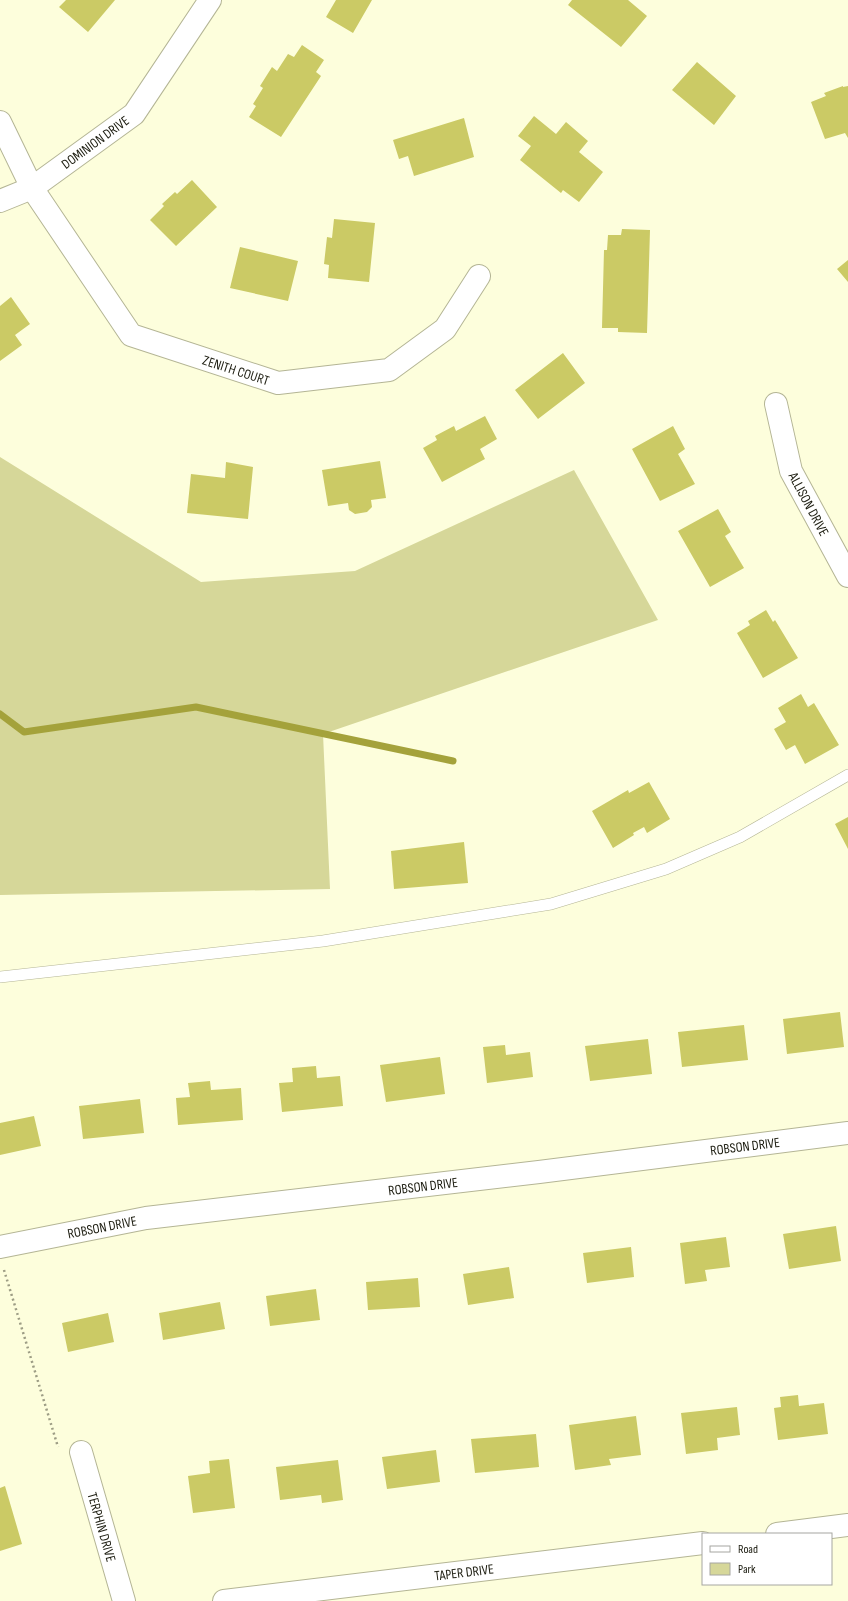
<svg xmlns="http://www.w3.org/2000/svg" width="848" height="1601" font-family="'Sofia Sans Condensed',sans-serif">
  <style>
    .green { fill: #d6d799 }
    .lines { fill: none; stroke-linecap: round; stroke-linejoin: round }
    .stream { stroke: #a4a23b; stroke-width: 7 }
    .building { fill: #cbca65 }
    .lane-casing { stroke: #b4b595; stroke-width: 12 }
    .street-casing { stroke: #b4b595; stroke-width: 24 }
    .path { stroke: #9d9d85; stroke-width: 2.5; stroke-dasharray: 2 3; stroke-linecap: butt }
    .lane { stroke: #fff; stroke-width: 11 }
    .street { stroke: #fff; stroke-width: 22 }
    .labels { text-anchor: middle; stroke-width: 4; stroke-linejoin: round; paint-order: stroke }
    .street-label { font-size: 14px; fill: #202014; stroke: #fff }
  </style>
  <rect width="100%" height="100%" fill="#fdfedc"/>
  <!-- green -->
  <path class="green" d="M0 457 201 582 355 571 574 470 658 620 323 734 330 889 0 895Z"/>
  <g class="lines">
    <!-- stream -->
    <path class="stream" d="M0 714 24 732 196 707 453 761"/>
  </g>
  <!-- building -->
  <path class="building" d="M66 0H115L88 32 59 7Z
    M336 0H372L353 33 326 17Z
    M572 0H628L647 16 621 47 568 5Z
    M302 45 324 60 316 72 321 76 281 137 249 117 256 106 253 104 263 88 260 86 272 67 277 71 288 54 294 57Z
    M697 62 736 96 714 125 672 90Z
    M843 86V87L848 86V138L845 133 825 139 811 102 826 96 824 93Z
    M534 116 556 134 566 122 588 141 579 152 603 172 579 202 563 190 561 193 520 160 531 146 518 136Z
    M464 118 474 157 414 176 408 156 399 159 393 140Z
    M192 180 217 207 176 246 150 220 164 206 162 204 175 192 177 194Z
    M334 219 375 223 369 282 328 278 329 265 324 264 327 237 332 238Z
    M622 229 650 230 647 333 618 332V328H602L604 250H607L608 235H621Z
    M240 247 298 261 288 301 230 288Z
    M848 260V282L837 269Z
    M11 297 30 324 15 335 22 345 0 361V306Z
    M563 353 585 383 538 419 515 390Z
    M485 416 497 439 480 449 485 459 442 482 423 448 437 440 435 436 454 426 456 431Z
    M673 426 685 449 678 454 695 484 660 501 632 449Z
    M380 461 386 498 371 500 372 507 367 512 355 514 349 510 348 503 328 506 322 470Z
    M226 462 253 467 248 519 187 513 191 474 225 478Z
    M718 509 731 532 725 536 744 568 710 587 678 531Z
    M766 610 773 622 775 620 798 658 763 678 737 633 750 625 748 621Z
    M801 694 808 707 814 703 839 745 805 764 795 745 786 750 774 729 786 722 778 708Z
    M649 782 670 819 647 833 644 827 633 833 634 835 613 848 592 811 628 790 629 793Z
    M848 817V849L835 824Z
    M464 842 468 883 394 889 391 851Z
    M840 1012 844 1047 787 1054 783 1019Z
    M744 1025 748 1060 682 1067 678 1032Z
    M648 1039 652 1074 590 1081 585 1046Z
    M505 1045 506 1055 530 1052 533 1077 487 1083 483 1047Z
    M440 1057 445 1094 386 1102 380 1065Z
    M316 1066 317 1078 340 1076 343 1106 282 1112 279 1083 293 1082 292 1068Z
    M210 1081 211 1090 241 1088 243 1120 178 1125 176 1098 190 1097 188 1083Z
    M140 1099 144 1133 83 1139 79 1106Z
    M34 1116 41 1146 0 1155V1123Z
    M836 1226 841 1261 789 1269 783 1234Z
    M726 1237 730 1267 705 1270 707 1281 685 1284 680 1243Z
    M631 1247 634 1277 587 1283 583 1253Z
    M509 1267 514 1298 468 1305 463 1274Z
    M418 1278 420 1307 368 1310 366 1282Z
    M316 1289 320 1320 270 1326 266 1296Z
    M220 1302 225 1329 163 1340 159 1313Z
    M108 1313 114 1342 68 1352 62 1323Z
    M798 1395 799 1406 824 1403 828 1434 778 1440 774 1408 781 1407 780 1397Z
    M737 1407 740 1435 717 1438 718 1450 686 1454 681 1413Z
    M636 1416 641 1455 609 1459 611 1465 575 1470 569 1425Z
    M536 1434 539 1467 475 1473 471 1439Z
    M436 1450 440 1482 387 1489 382 1457Z
    M229 1459 235 1508 193 1513 188 1476 210 1473 209 1461Z
    M338 1460 343 1500 322 1503 321 1495 280 1500 276 1467Z
    M5 1486 22 1544 0 1551V1488Z"/>
  <g class="lines">
    <defs>
      <path id="lane" d="M0 977 323 941 551 904 666 869 740 837 848 775"/>
      <path id="street" d="M0 122 32 188 131 335 278 383 389 370 445 329 479 276
        M0 201 32 188 134 114 210 0
        M776 404 791 471 848 576
        M0 1247 146 1218 539 1172 848 1133
        M81 1452 124 1601
        M777 1534 848 1525
        M224 1601 703 1543"/>
    </defs>
    <!-- lane casing -->
    <use href="#lane" class="lane-casing"/>
    <!-- street casing -->
    <use href="#street" class="street-casing"/>
    <!-- path -->
    <path class="path" d="M4 1270 58 1447"/>
    <!-- lane -->
    <use href="#lane" class="lane"/>
    <!-- street -->
    <use href="#street" class="street"/>
  </g>
  <g class="labels">
    <!-- street labels -->
    <g class="street-label">
      <text transform="translate(95 142) rotate(-36)" y="5">DOMINION DRIVE</text>
      <text transform="translate(236 370) rotate(18)" y="5">ZENITH COURT</text>
      <text transform="translate(809 504) rotate(62)" y="5">ALLISON DRIVE</text>
      <text transform="translate(745 1146) rotate(-7)" y="5">ROBSON DRIVE</text>
      <text transform="translate(423 1186) rotate(-7)" y="5">ROBSON DRIVE</text>
      <text transform="translate(102 1227) rotate(-11)" y="5">ROBSON DRIVE</text>
      <text transform="translate(102 1527) rotate(74)" y="5">TERPHIN DRIVE</text>
      <text transform="translate(464 1572) rotate(-7)" y="5">TAPER DRIVE</text>
    </g>
  </g>
  <!-- legend -->
  <rect x="702" y="1533" width="130" height="52" fill="#ffffff" stroke="#a6a6a1"/>
  <rect x="710" y="1546" width="20" height="6" fill="#ffffff" stroke="#a6a6a1"/>
  <text x="738" y="1553" font-size="12" fill="#202014">Road</text>
  <rect x="710" y="1563" width="20" height="12" fill="#d6d799" stroke="#a6a6a1"/>
  <text x="738" y="1573" font-size="12" fill="#202014">Park</text>
</svg>
